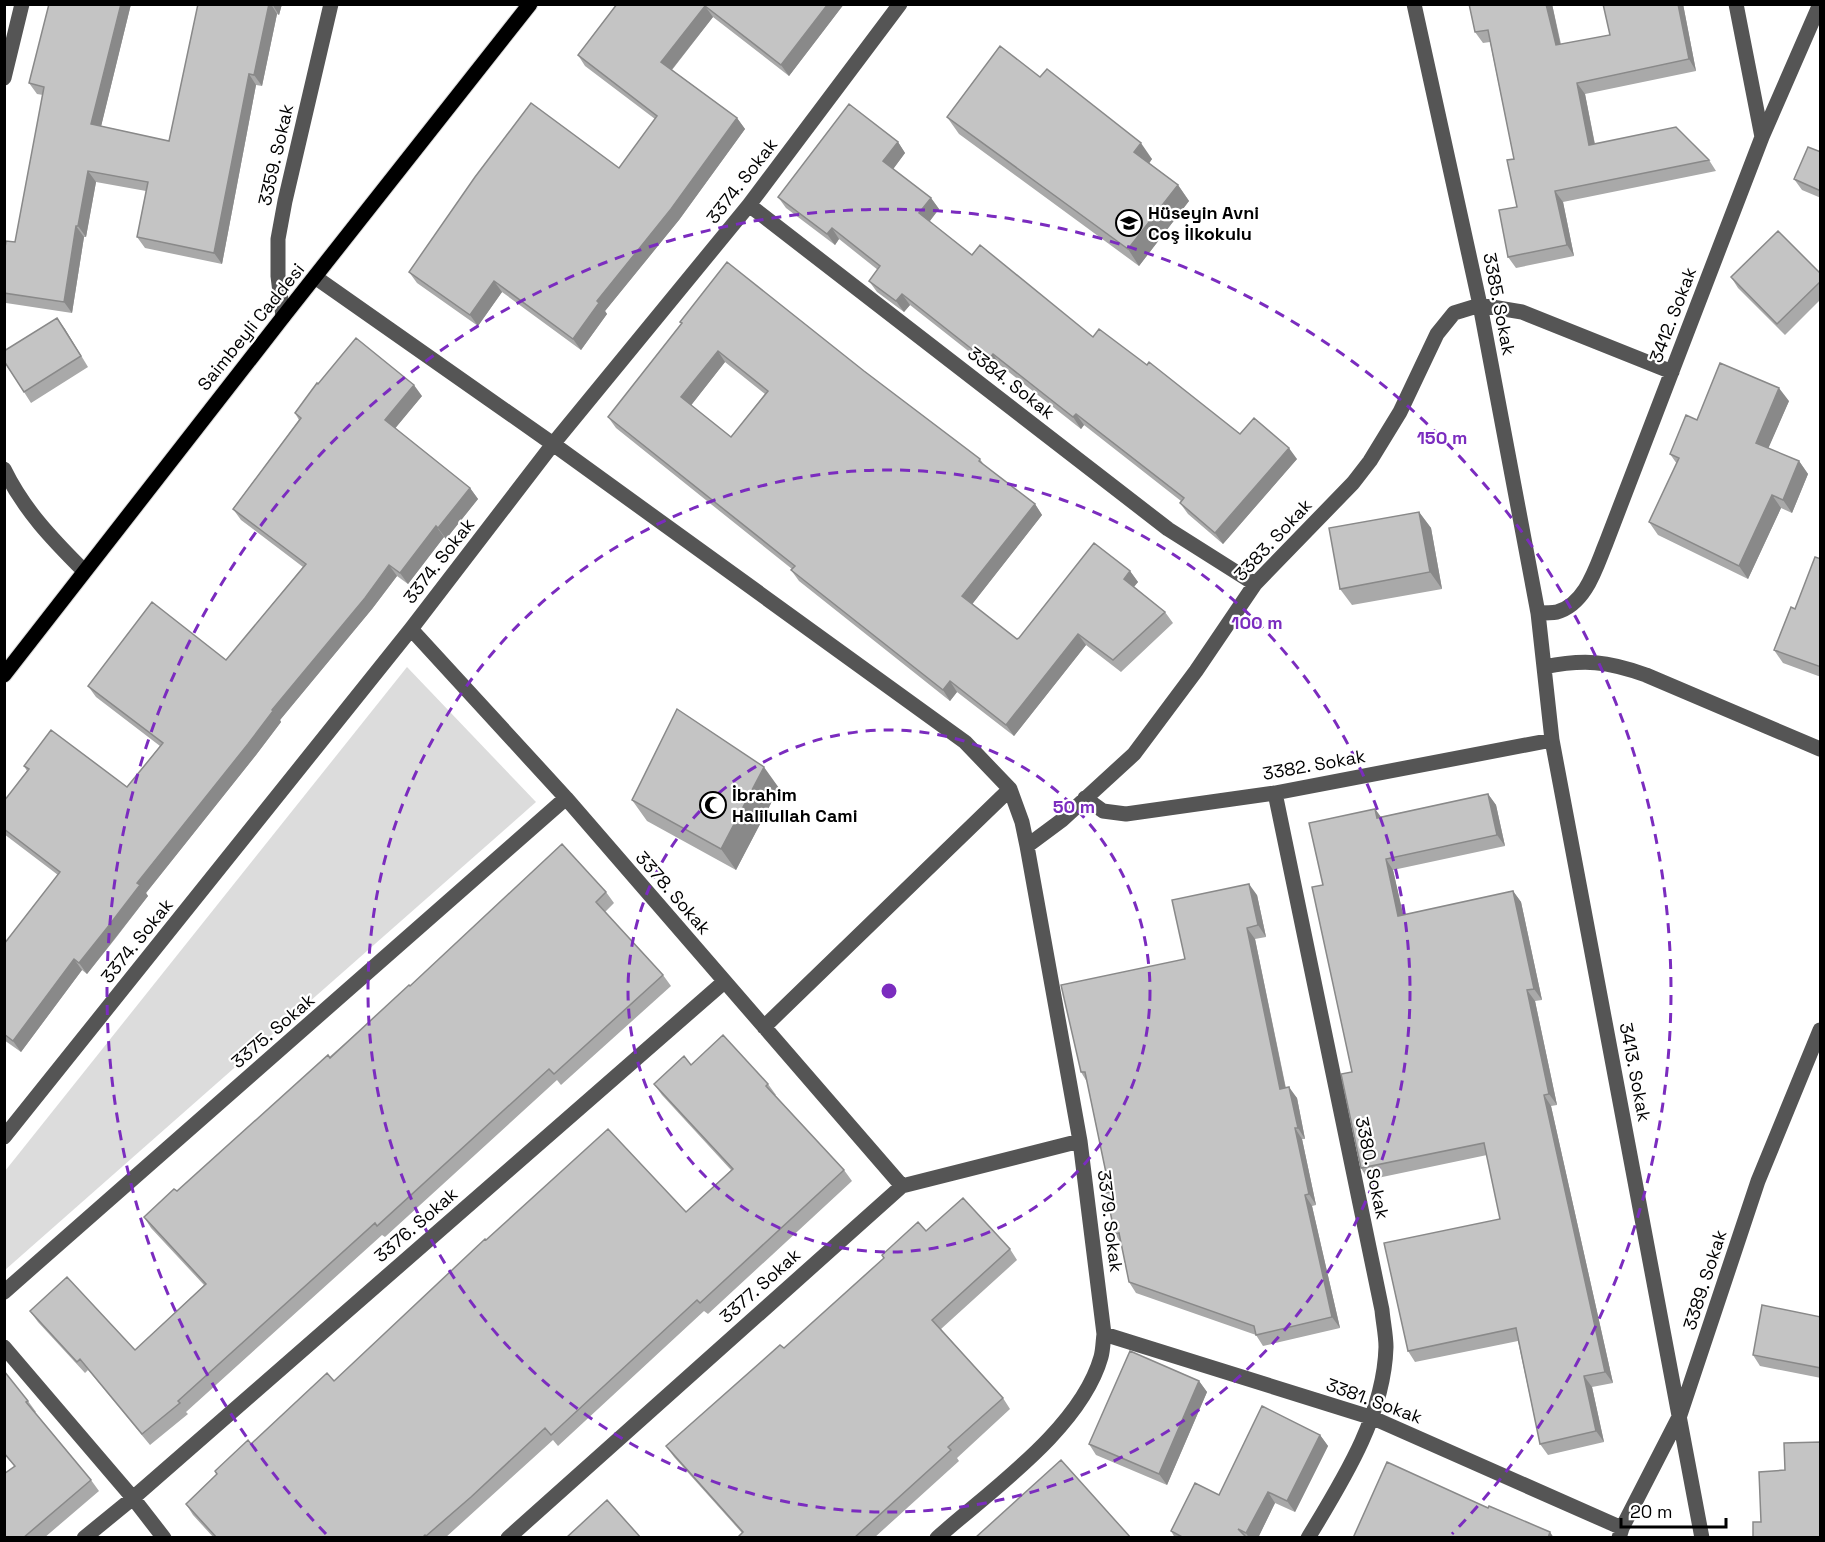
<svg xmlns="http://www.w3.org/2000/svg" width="1825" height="1542" font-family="'Space Grotesk',sans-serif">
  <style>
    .green { fill: #dcdcdc }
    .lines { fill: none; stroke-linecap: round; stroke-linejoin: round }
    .major-casing { stroke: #dbdbdb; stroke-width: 17 }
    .minor { stroke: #555; stroke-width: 15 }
    .major { stroke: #000; stroke-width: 15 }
    .wall { fill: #a9a9a9; fill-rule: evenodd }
    .shaded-wall { fill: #898989 }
    .building { fill: #c4c4c4; stroke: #898989; stroke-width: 1.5; fill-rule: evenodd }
    .ring { fill: none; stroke: #7b2cbf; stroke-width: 3; stroke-dasharray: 10 8 }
    .labels { text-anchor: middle; stroke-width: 4.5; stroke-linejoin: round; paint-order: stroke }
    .street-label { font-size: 18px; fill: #000; stroke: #fff }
    .poi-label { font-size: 18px; font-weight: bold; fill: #000; stroke: #fff; text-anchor: start }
    .centre { fill: #7b2cbf; stroke: #fff; stroke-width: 3 }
    .ring-label { font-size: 18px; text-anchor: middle; font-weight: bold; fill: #7b2cbf; stroke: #fff; stroke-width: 4.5; stroke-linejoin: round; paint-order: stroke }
  </style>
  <rect width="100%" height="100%" fill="#fff"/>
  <!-- green -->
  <path class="green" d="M407 667 536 802 5 1270V1171Z"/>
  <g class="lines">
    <defs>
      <path id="major" d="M4 675 283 317 530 4"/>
    </defs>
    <!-- major casing -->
    <use href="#major" class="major-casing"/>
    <!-- minor -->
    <path class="minor" d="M1414 4 1480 305 1538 613 1552 740 1702 1538
      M1736 4 1762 137
      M4 78 22 4
      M749 205 1168 529 1255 584
      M315 277 553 444 965 742 1010 789 1022 822 1027 846 1080 1141 1104 1334C1103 1341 1103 1350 1101 1357 1081 1428 991 1490 937 1538
      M283 317 278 276V239L285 201 331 4
      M4 469C24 510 52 539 84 571
      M1538 613C1544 613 1551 613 1557 612 1586 604 1596 567 1606 543L1762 137 1820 4
      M411 629 566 798 902 1186
      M1544 667C1584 659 1607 661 1646 675L1820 749
      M1275 793 1382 1310C1383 1322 1386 1335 1386 1347 1384 1416 1343 1480 1308 1538
      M1085 798 1103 811 1126 814 1275 793 1552 740
      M1027 846 1062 820 1134 754 1196 671 1255 584 1353 483 1370 461 1400 412 1437 334 1454 313 1480 305 1522 312 1672 372
      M764 1027 1010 789
      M4 1137 411 629 553 444 749 205 900 4
      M4 1292 566 798
      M1104 1334 1373 1418 1622 1528
      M4 1347 133 1498 164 1538
      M84 1538 133 1498 724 982
      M508 1538 902 1186 1080 1141
      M1619 1538 1622 1528 1680 1415 1758 1181 1820 1030"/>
    <!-- major -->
    <use href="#major" class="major"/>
  </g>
  <!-- wall -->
  <path class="wall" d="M49 4H131L101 126 169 141 198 4H282L279 15 277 14 262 86 256 85 222 264 145 248 137 237 146 191 96 182 86 237H84L72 313 6 303 4 301V254L15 242 43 95 37 94 29 83Z
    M617 4H844L789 76 713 17 672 70 737 118 745 129 679 220 605 311 607 314 581 350 502 292 478 326 417 283 409 272 619 168 655 119 585 66 578 55Z
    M1469 4H1552L1561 44 1610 35 1683 4 1696 71 1585 94 1595 144 1709 160 1716 171 1563 202 1574 256 1516 268 1508 257 1517 207 1514 159 1490 42 1483 43 1475 32Z
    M1040 77 1152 159 1149 163 1178 185 1189 201 1139 266 959 134 947 117Z
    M898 142 905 153 893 169 931 198 939 209 929 221 972 255 1093 337 1147 365 1240 434 1297 459 1223 544 1188 514 1180 503 1181 501 1084 425 1081 429 1000 365 995 372 910 305 904 312 877 292 869 281 878 270 839 239 835 245 786 208 778 197Z
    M1821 152V198L1802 190 1794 179Z
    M1821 274V299L1785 335 1738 288 1731 277Z
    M57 318 88 367 31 403 24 392Z
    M680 322 864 371 980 459 984 465 1035 504 1042 515 972 604 1017 639 1019 638 1130 571 1138 582 1134 587 1165 612 1173 623 1121 672 1086 645 1014 736 957 692 950 701 799 581 791 570 792 569 616 428 608 417 681 324ZM725 362 765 394 731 437 691 405Z
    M318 384 422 396 395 428 470 488 478 499 446 539 444 537 408 584 397 576 372 609 280 720 281 722 256 755 146 893 148 896 115 939 87 974 82 970 21 1052 4 1040V944L58 875 4 834V801L27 771 24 766 127 787 160 746 96 697 88 686 226 660 303 567 241 520 233 509 299 420 295 413Z
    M1789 401 1768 448 1799 461 1808 474 1792 513 1781 508 1748 579 1658 535 1649 522 1677 464 1670 454 1697 420Z
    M1419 512 1431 528 1442 589 1352 605 1340 589Z
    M1821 559V677L1783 663 1774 650Z
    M779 788 736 870 647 821 632 800Z
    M1488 794 1496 805 1505 846 1393 870 1403 915 1513 891 1521 902 1542 1000 1535 1001 1557 1105 1551 1106 1613 1383 1592 1387 1604 1442 1548 1455 1540 1444 1518 1341 1415 1362 1408 1351 1500 1219 1487 1155 1368 1180 1361 1168 1352 1072 1323 885 1375 809 1381 817Z
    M606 892 614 903 605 912 663 975 671 986 561 1085 557 1080 385 1237 382 1235 186 1412 188 1414 150 1445 88 1370 85 1373 38 1322 30 1311 135 1350 204 1285 151 1228 144 1217 177 1191 410 986Z
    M1257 895 1266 937 1255 939 1286 1088 1297 1098 1305 1139H1302L1316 1205 1312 1206 1340 1328 1263 1346 1256 1335 1136 1293 1129 1282 1121 1243 1115 1234 1110 1192 1087 1082 1081 1072 1185 959Z
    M691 1065 768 1084 776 1095H775L844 1170 852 1181 708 1314 704 1311 558 1446 553 1440 445 1538H214L193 1515 186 1504 217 1474 215 1471 334 1381 486 1240 686 1212 731 1170 662 1095 654 1084Z
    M926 1231 1010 1249 1017 1260 941 1329 1003 1398 1010 1409 957 1458 959 1461 874 1538H737L742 1533 674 1457 666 1446Z
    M1821 1317V1378L1760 1366 1753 1355Z
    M4 1371 28 1401 36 1412H35L91 1480 99 1491 44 1538H4L14 1466 4 1454Z
    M1199 1381 1207 1392 1167 1485 1096 1455 1089 1444Z
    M1320 1435 1328 1446 1295 1512 1275 1503 1258 1538H1175L1171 1531 1219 1495Z"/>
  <!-- shaded-wall -->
  <path class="shaded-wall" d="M121 4H131L99 135 91 124Z
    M269 4H271L277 14 262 86 254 75Z
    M272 4H282L279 15Z
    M828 4H844L789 76 781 65Z
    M1546 4H1552L1563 57 1556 45Z
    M1678 4H1683L1696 71 1689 59Z
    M705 6 713 17 669 73 661 62Z
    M249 74 256 85 222 264 214 253Z
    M1577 83 1585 94 1597 156 1589 145Z
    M737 118 745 129 679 220 605 311 607 314 581 350 573 339 597 301Z
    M898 142 905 153 891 172 883 161Z
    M1141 143 1152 159 1146 168 1134 152Z
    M88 171 96 182 86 237 78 226Z
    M1178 185 1189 201 1139 266 1128 249Z
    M1555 191 1563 202 1574 256 1567 245Z
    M931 198 939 209 927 225 919 213Z
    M76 226 84 237 72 313 64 302Z
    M832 228 839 239 835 245 827 234Z
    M494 281 502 292 478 326 470 315Z
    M902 294 910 305 904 312 896 301Z
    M57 318 65 329 88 367 81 356Z
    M718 351 725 362 689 408 681 397Z
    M993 354 1000 365 995 372 987 361Z
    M414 385 422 396 393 431 385 420Z
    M1779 388 1789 401 1765 456 1756 443Z
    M1076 414 1084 425 1081 429 1073 417Z
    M1289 448 1297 459 1223 544 1215 533Z
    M1799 461 1808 474 1792 513 1783 500Z
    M470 488 478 499 446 539 438 528Z
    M1772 495 1781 508 1748 579 1739 566Z
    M1035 504 1042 515 970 607 962 596Z
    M1419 512 1431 528 1442 589 1430 572Z
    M436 526 444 537 408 584 400 573Z
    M389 565 397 576 372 609 280 720 281 722 256 755 146 893 148 896 87 974 79 963 137 883 272 710Z
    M1130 571 1138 582 1131 590 1124 579Z
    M1078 634 1086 645 1014 736 1006 725Z
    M950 681 957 692 950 701 943 690Z
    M764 767 779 788 736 870 721 849Z
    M1488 794 1496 805 1505 846 1497 835Z
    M1375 809 1383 820 1377 818Z
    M1386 859 1393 870 1406 927 1398 916Z
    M1249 884 1257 895 1266 937 1258 925Z
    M1513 891 1521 902 1542 1000 1534 989Z
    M1247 928 1255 939 1288 1100 1280 1089Z
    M74 959 82 970 21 1052 13 1041Z
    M1527 990 1535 1001 1557 1105 1549 1094Z
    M1289 1087 1297 1098 1305 1139 1298 1128Z
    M1544 1095 1551 1106 1613 1383 1605 1372Z
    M1295 1128 1302 1139 1316 1205 1309 1194Z
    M1305 1195 1312 1206 1340 1328 1332 1317Z
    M1584 1376 1592 1387 1604 1442 1596 1431Z
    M1199 1381 1207 1392 1167 1485 1159 1474Z
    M1320 1435 1328 1446 1295 1512 1287 1501Z
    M1268 1492 1275 1503 1258 1538H1249L1246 1533Z
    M1550 1532 1554 1538H1548Z"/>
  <!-- building -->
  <path class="building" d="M49 4H121L91 124 169 141 198 4H269L254 75 249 74 214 253 137 237 148 182 88 171 78 226H76L64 302 4 293V254L6 241 15 242 44 87 29 83Z
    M617 4H828L781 65 705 6 661 62 737 118 671 209 597 301 599 303 573 339 494 281 470 315 409 272 475 177 531 103 619 168 657 116 578 55Z
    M1469 4H1546L1556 45 1610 35 1603 4H1678L1689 59 1577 83 1589 145 1676 127 1709 160 1555 191 1567 245 1508 257 1499 210 1517 207 1507 160 1514 159 1488 30 1475 32Z
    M1000 46 1040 77 1047 69 1141 143 1134 152 1178 185 1128 249 947 117Z
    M849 104 898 142 883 161 931 198 919 213 972 255 980 245 1093 337 1099 329 1147 365 1149 362 1240 434 1254 418 1289 448 1215 533 1180 503 1184 498 1076 414 1073 417 993 354 987 361 902 294 896 301 869 281 880 266 832 228 827 234 778 197Z
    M1808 147 1821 152V191L1794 179Z
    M1778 231 1821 274V281L1777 324 1731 277Z
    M727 262 864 371 980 459 979 461 1035 504 962 596 1017 639 1019 638 1094 543 1130 571 1124 579 1165 612 1113 660 1078 634 1006 725 950 681 943 690 791 570 795 566 608 417 682 323 680 322ZM718 351 768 391 731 437 681 397Z
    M57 318 81 356 24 392 4 361V351Z
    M356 338 414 385 385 420 470 488 438 528 436 526 400 573 389 565 365 598 272 710 273 711 248 744 137 883 140 885 107 928 79 963 74 959 13 1041 4 1034V944L60 872 4 829V801L29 769 24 766 51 730 127 787 163 743 88 686 152 602 226 660 306 564 233 509 301 418 295 413 317 383 318 384Z
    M1720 363 1779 388 1756 443 1799 461 1783 500 1772 495 1739 566 1649 522 1679 458 1670 454 1686 415 1697 420Z
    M1419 512 1430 572 1340 589 1329 528Z
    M1815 557 1821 559V667L1774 650 1791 607 1795 609Z
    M677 709 764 767 721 849 632 800Z
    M1488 794 1497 835 1386 859 1398 916 1513 891 1534 989 1527 990 1549 1094 1544 1095 1605 1372 1584 1376 1596 1431 1540 1444 1516 1328 1408 1351 1384 1243 1500 1219 1484 1143 1361 1168 1341 1074 1352 1072 1312 887 1323 885 1309 823 1375 809 1377 818Z
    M562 844 606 892 596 902 663 975 554 1074 549 1069 377 1226 375 1223 178 1401 180 1403 142 1434 80 1359 77 1362 30 1311 67 1277 135 1350 206 1284 144 1217 174 1189 177 1191 328 1055 330 1058 409 985 410 986Z
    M1249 884 1258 925 1247 928 1280 1089 1289 1087 1298 1128H1295L1309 1194 1305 1195 1332 1317 1256 1335 1254 1326 1129 1282 1119 1233 1115 1234 1106 1193 1110 1192 1085 1072H1081L1061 985 1185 959 1172 900Z
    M723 1035 768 1084 766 1086 844 1170 700 1303 697 1300 551 1435 545 1428 471 1497 426 1536 425 1535 422 1538H217L186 1504 217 1474 215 1471 248 1440 251 1444 327 1373 334 1381 485 1239 486 1240 608 1129 686 1212 733 1169 654 1084 684 1056 691 1065Z
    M963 1198 1010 1249 932 1320 1003 1398 948 1447 951 1450 854 1538H737L743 1532 666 1446 780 1345 784 1348 884 1258 882 1255 918 1222 926 1231Z
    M1762 1305 1821 1317V1368L1753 1355Z
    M1130 1351 1199 1381 1159 1474 1089 1444Z
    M4 1371 28 1401 26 1402 91 1480 23 1538H4V1474L15 1466 4 1453Z
    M1262 1406 1320 1435 1287 1501 1268 1492 1246 1533 1238 1529 1245 1536 1244 1538H1184L1171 1531 1195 1483 1219 1495Z
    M1821 1442V1538H1753V1522H1761L1759 1472 1785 1470 1784 1443Z
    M1061 1460 1131 1538H975Z
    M1387 1462 1488 1508 1489 1506 1550 1532 1548 1538H1353Z
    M607 1500 641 1538H566Z"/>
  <!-- distance rings -->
  <g class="ring">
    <circle cx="889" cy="991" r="261"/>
    <circle cx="889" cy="991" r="521"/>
    <path d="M326 1534A782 782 0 1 1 1452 1534"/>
  </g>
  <!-- icons -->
  <defs>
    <symbol id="school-ring" viewBox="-11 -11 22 22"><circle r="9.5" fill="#fff" stroke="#000" stroke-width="1.5"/><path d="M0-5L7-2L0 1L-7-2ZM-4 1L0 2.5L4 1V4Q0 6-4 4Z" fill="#000"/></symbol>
    <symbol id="mosque-ring" viewBox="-11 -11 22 22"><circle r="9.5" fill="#fff" stroke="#000" stroke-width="1.5"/><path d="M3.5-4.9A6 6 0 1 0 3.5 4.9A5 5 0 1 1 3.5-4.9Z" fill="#000"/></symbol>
  </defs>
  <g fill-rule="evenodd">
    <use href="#school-ring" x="1114" y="208" width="30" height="30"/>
    <use href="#mosque-ring" x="698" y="790" width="30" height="30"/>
  </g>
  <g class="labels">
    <!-- street labels -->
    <g class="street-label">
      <text transform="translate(276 155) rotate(-77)" y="6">3359. Sokak</text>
      <text transform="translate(742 181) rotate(-52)" y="6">3374. Sokak</text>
      <text transform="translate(1499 304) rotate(79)" y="6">3385. Sokak</text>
      <text transform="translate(1673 315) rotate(-69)" y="6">3412. Sokak</text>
      <text transform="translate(251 327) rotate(-51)" y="6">Saimbeyli Caddesi</text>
      <text transform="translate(1011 383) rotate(38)" y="6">3384. Sokak</text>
      <text transform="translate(1273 540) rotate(-47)" y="6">3383. Sokak</text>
      <text transform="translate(439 561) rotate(-52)" y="6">3374. Sokak</text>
      <text transform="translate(1314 765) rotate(-10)" y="6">3382. Sokak</text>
      <text transform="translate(673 893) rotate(49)" y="6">3378. Sokak</text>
      <text transform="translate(137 941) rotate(-51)" y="6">3374. Sokak</text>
      <text transform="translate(273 1031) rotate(-41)" y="6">3375. Sokak</text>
      <text transform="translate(1635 1072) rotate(79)" y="6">3413. Sokak</text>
      <text transform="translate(1372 1168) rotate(78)" y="6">3380. Sokak</text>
      <text transform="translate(1110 1221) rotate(83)" y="6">3379. Sokak</text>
      <text transform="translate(416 1225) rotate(-41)" y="6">3376. Sokak</text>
      <text transform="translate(1705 1280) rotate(-72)" y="6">3389. Sokak</text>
      <text transform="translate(760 1286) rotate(-42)" y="6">3377. Sokak</text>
      <text transform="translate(1374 1401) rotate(20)" y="6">3381. Sokak</text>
    </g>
    <!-- poi labels -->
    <g class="poi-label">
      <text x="1148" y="219">Hüseyin Avni<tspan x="1148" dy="21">Coş İlkokulu</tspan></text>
      <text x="732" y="801">İbrahim<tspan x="732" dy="21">Halilullah Cami</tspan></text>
    </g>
  </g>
  <circle cx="889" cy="991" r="9" class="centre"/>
  <g class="ring-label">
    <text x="1442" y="444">150 m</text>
    <text x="1257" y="629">100 m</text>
    <text x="1074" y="813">50 m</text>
  </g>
  <!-- border -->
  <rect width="1825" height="1542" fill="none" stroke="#000000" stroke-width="12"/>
  <!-- scale -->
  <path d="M1621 1518v9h105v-9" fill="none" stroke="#000000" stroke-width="3"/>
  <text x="1630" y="1518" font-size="18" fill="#000000" stroke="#ffffff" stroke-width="4.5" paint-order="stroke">20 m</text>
</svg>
